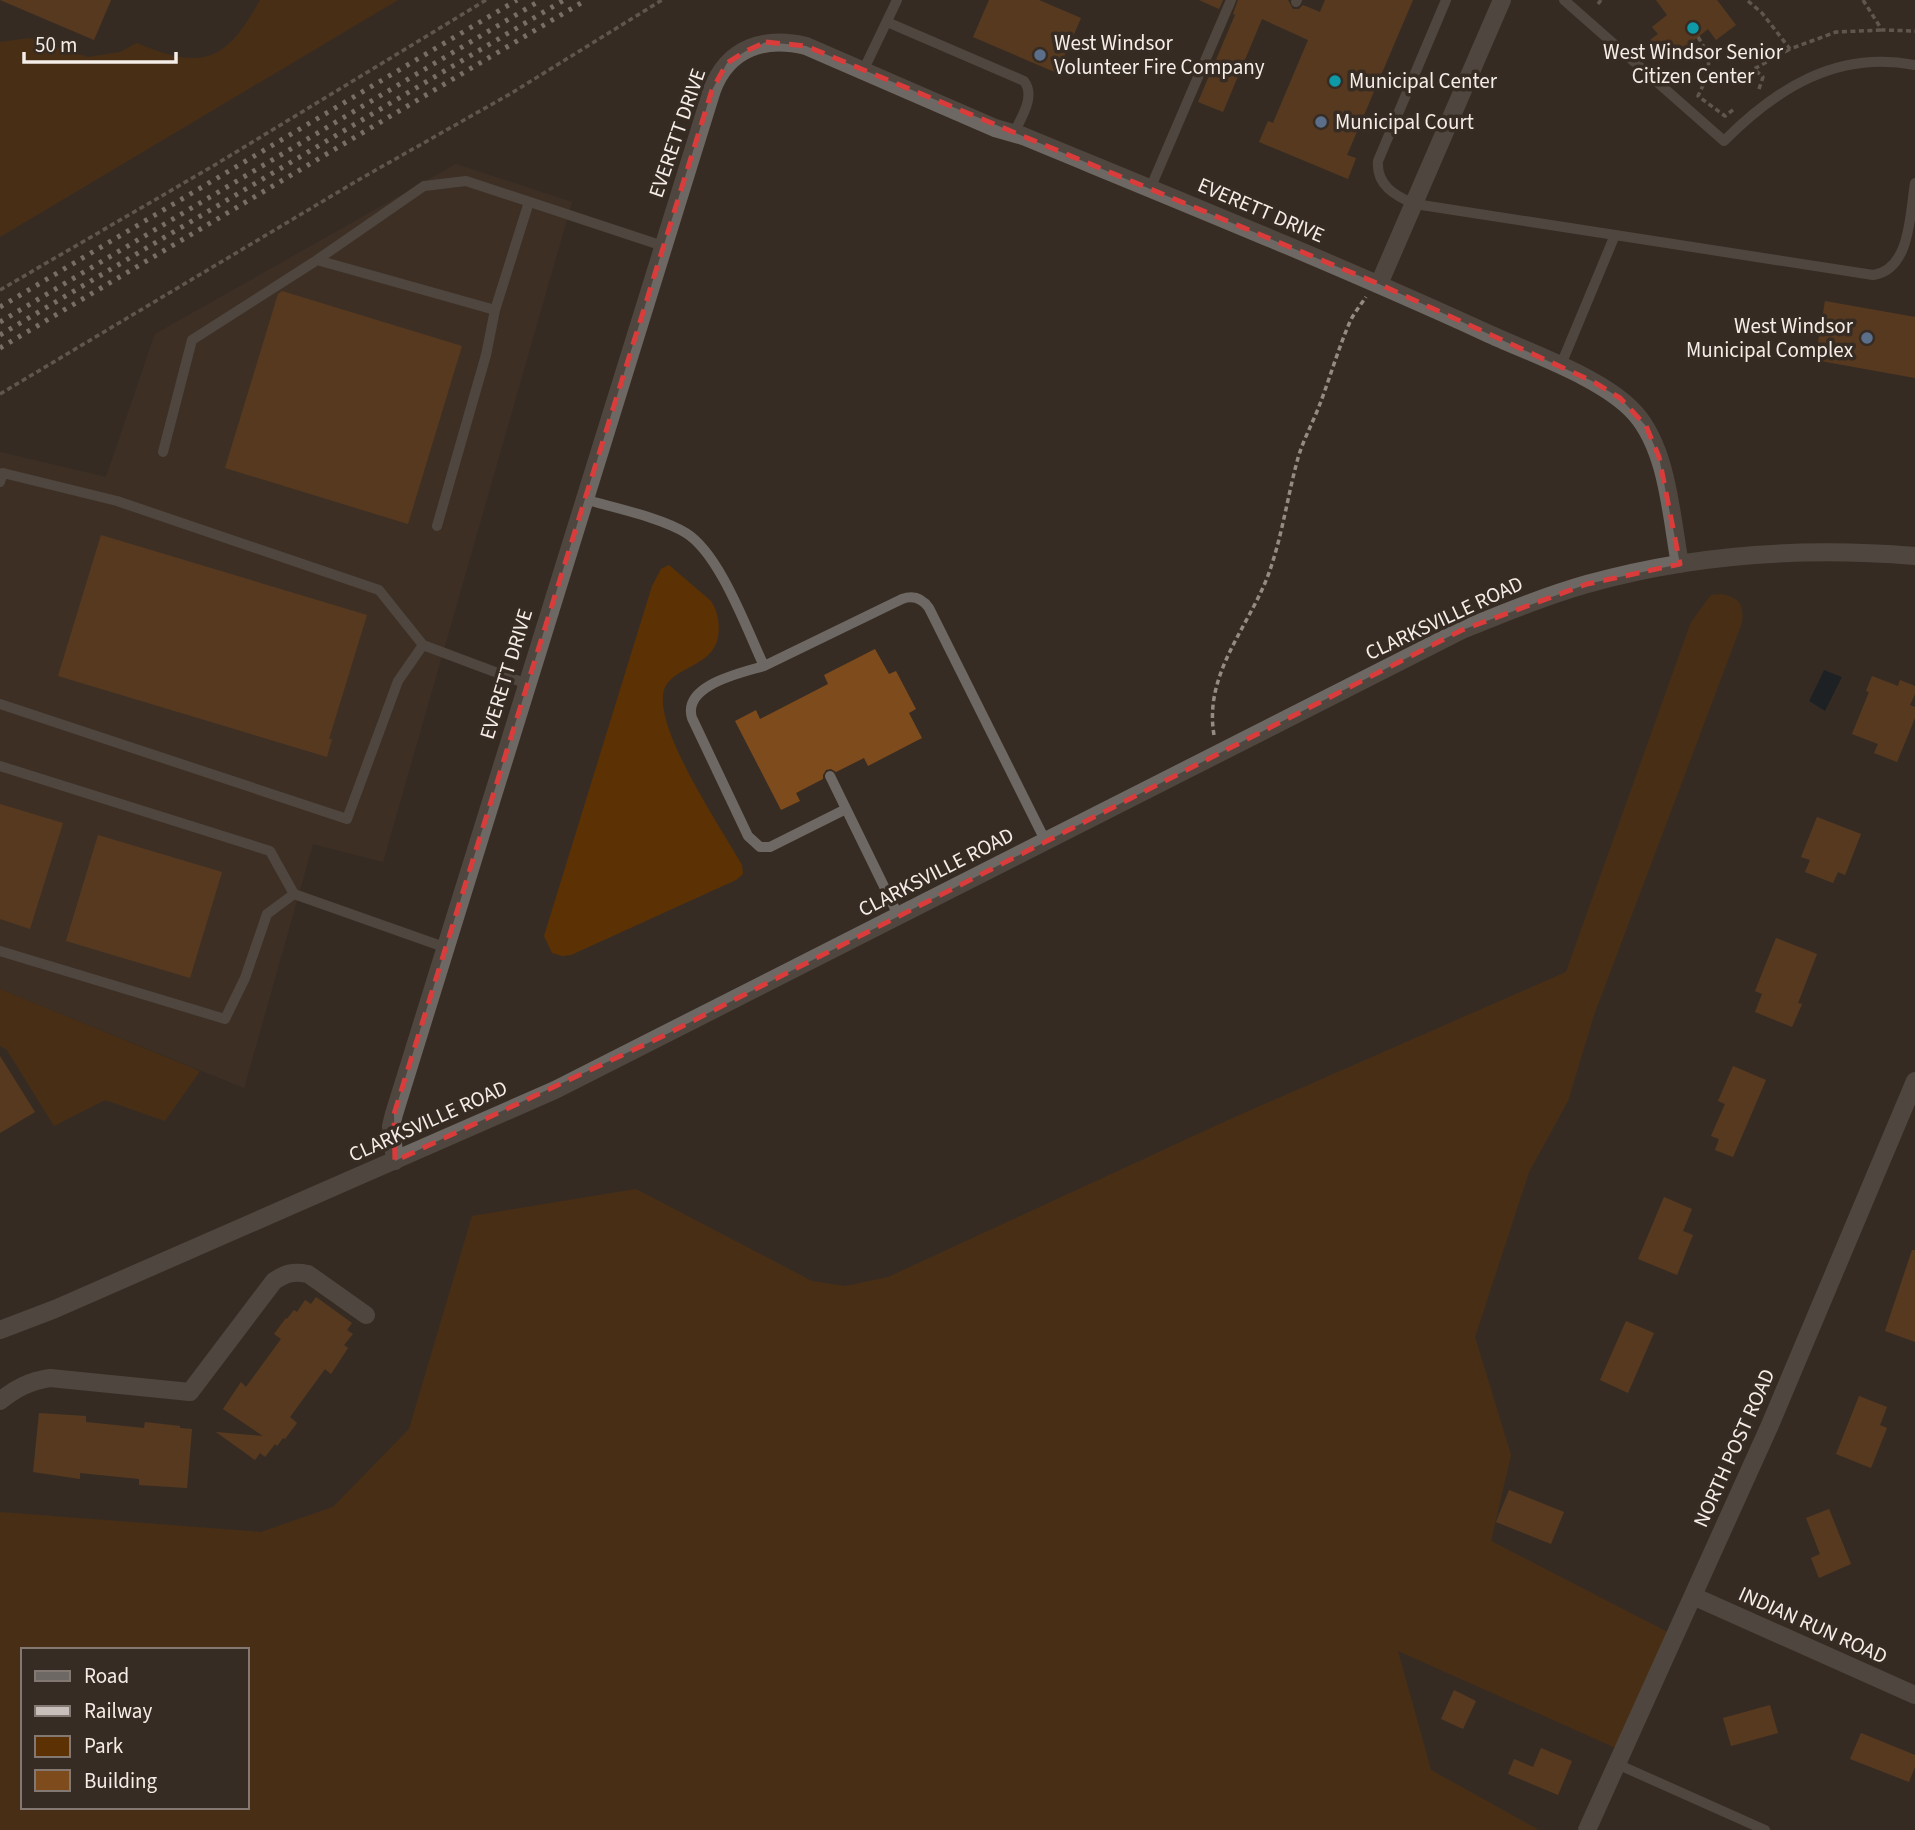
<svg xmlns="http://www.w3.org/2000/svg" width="1915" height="1830" font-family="'Source Sans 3',sans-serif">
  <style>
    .built { fill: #453427 }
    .green { fill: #5c3205; fill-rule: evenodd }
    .water { fill: #021527 }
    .building { fill: #7e4b1c }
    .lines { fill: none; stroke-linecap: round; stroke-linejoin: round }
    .path { stroke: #948b84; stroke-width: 3.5; stroke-dasharray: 5 3.5; stroke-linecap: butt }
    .service { stroke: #6d6863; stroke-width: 10 }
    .minor { stroke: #6d6863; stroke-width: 18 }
    .tertiary { stroke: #6d6863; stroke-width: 18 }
    .rail { stroke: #c8bfba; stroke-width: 5; stroke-dasharray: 3.5 7; stroke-linecap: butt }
    .marked { fill: none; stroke: #d93c3b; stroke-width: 5; stroke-dasharray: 14 9; stroke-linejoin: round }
    .culture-dot { fill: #0f9aa8; stroke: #372c23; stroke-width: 2.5 }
    .service-dot { fill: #5c6f8a; stroke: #372c23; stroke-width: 2.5 }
    .labels { text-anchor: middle; stroke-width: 7; stroke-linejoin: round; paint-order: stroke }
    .poi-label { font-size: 21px; fill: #f5ede8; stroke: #372c23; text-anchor: start }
    .street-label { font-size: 21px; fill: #f5ede8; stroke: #372c23 }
  </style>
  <rect width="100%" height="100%" fill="#372c23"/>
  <!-- built -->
  <path class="built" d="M456 164 572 202 383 862 313 844 244 1088 0 989V452L106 477 155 334Z"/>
  <!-- green -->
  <path class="green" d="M260 0H398L0 237V42L29 38 88 57 120 52 137 43C202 71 226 62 260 0Z
    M669 565 711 601C718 612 720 624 718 637 712 670 665 666 663 696 659 736 721 828 742 865L743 874 736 880 571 955 562 956 552 953 544 936 652 586 661 569Z
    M1722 594C1740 598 1744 605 1742 623L1594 1015 1568 1101 1529 1172 1475 1337 1511 1455 1491 1541 1679 1638 1627 1753 1398 1651 1431 1770 1539 1830H0V1512L261 1532 333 1507 409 1429 472 1216 636 1189 812 1281 845 1286 888 1277 1226 1121 1566 972 1691 622 1711 595ZM23 1650H247V1807H23Z
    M0 989 200 1071 165 1121 105 1100 54 1126 7 1050 0 1046Z"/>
  <!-- water -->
  <path class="water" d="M1824 670 1842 677 1825 711 1809 701Z"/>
  <!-- building -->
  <path class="building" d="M0 0H111L94 40Z
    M989 0H1039L1081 18 1057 73 973 37Z
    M1199 0H1223L1219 9Z
    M1238 0H1288L1293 9H1299L1303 5 1320 12 1325 0H1413L1347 155 1356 158 1348 179 1259 142 1268 121 1273 123 1308 40 1262 19 1223 112 1198 102 1235 15 1233 14Z
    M1656 0H1717L1736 25 1716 40 1708 29 1674 56 1668 49 1661 54 1650 40 1658 34 1652 27 1667 15Z
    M282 291 462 346 408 524 225 468 278 294Z
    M1825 301 1915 317V378L1815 360Z
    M101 535 367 615 329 739H332L327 757 58 676Z
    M875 649 889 674 896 671 916 709 909 713 922 738 868 766 864 758 836 772 831 769 826 770 823 775V779L796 793 800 801 781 810 735 721 756 710 760 719 828 684 824 675Z
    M1872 676 1898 686 1900 680 1915 686V694L1910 705 1915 707V718L1897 762 1874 753 1878 744 1852 734 1869 692 1866 691Z
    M0 804 63 823 30 929 0 919Z
    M1817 817 1861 834 1845 875 1838 872 1833 883 1805 872 1810 860 1801 857Z
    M98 835 222 872 190 978 66 941Z
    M1776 938 1817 954 1798 1003 1802 1004 1792 1027 1755 1012 1762 994 1755 991Z
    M0 1056 35 1112 0 1133Z
    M1733 1066 1766 1080 1733 1157 1715 1150 1719 1139 1711 1136 1725 1104 1718 1101Z
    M1664 1197 1692 1209 1683 1231 1693 1235 1677 1275 1638 1259Z
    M1912 1250H1915V1342L1885 1331Z
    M316 1297 352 1323 347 1330 353 1334 344 1345 348 1348 331 1374 325 1369 290 1417 297 1423 285 1439 283 1438 277 1446 275 1444 265 1457 260 1453 255 1460 216 1432 263 1436 223 1409 241 1382 246 1387 281 1339 274 1334 286 1318 287 1319 294 1310 297 1312 305 1300 311 1304Z
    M1626 1321 1654 1333 1628 1393 1600 1380Z
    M1859 1396 1887 1407 1880 1425 1887 1428 1871 1468 1836 1454Z
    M39 1413 86 1416V1422L144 1428 145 1422 180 1426V1428L192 1429 187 1488 139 1485V1479L80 1473V1479L33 1472Z
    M1509 1490 1564 1512 1551 1544 1496 1522Z
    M1829 1509 1851 1564 1819 1578 1811 1558 1820 1554 1806 1518Z
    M1454 1690 1476 1701 1463 1729 1441 1719Z
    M1770 1705 1778 1733 1731 1746 1723 1718Z
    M1861 1733 1915 1755V1767L1909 1782 1850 1759Z
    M1541 1748 1572 1761 1558 1795 1508 1774 1514 1759 1533 1767Z"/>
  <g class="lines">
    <!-- path -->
    <path class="path" d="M1863 0 1882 30 1915 31
      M1748 1 1762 13 1790 49 1836 32 1882 30
      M1598 4 1601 0
      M1698 37C1714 62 1710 71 1698 96L1725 116 1734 109
      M1759 89 1763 77 1754 69 1790 49
      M0 290 213 166 486 0
      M0 394 360 179 510 94 662 0
      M1214 735C1203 671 1253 623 1271 567 1283 531 1288 494 1298 458 1303 441 1311 426 1318 409 1329 381 1337 352 1349 324 1353 314 1360 306 1366 297"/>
    <!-- service -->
    <path class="service" d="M1446 0 1378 161C1376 185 1395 196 1415 204L1873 275C1911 270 1910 212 1915 183
      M1564 0 1724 141C1777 88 1837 50 1915 65
      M1296 2 1297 0
      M887 22 1024 81C1036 96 1021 118 1014 133
      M863 71 897 0
      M1150 189 1231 0
      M317 260 495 310 529 202
      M1560 367 1615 235
      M163 452 192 340 314 262 424 186 466 181 663 246
      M0 482 3 473 117 501 379 590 423 645 527 684
      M584 499C614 508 660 517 686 533 720 554 747 630 764 666L902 599C913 595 922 598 929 608L1046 842
      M437 526 486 355 495 310
      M764 666C741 673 682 685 692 718L748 836 760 847H770L846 809
      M0 704 347 819 398 681 423 645
      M0 766 270 851 294 894 444 947
      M830 776 899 917
      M0 951 225 1019 245 978 267 914 294 894
      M1617 1764 1765 1830"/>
    <!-- minor -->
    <path class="minor" d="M1379 284 1502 0
      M395 1161 391 1126 394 1114 712 90C728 47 765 36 806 46L995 128 1023 136C1178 200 1334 263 1487 333 1530 353 1604 378 1635 413 1668 450 1671 516 1680 564
      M0 1401C16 1388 30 1381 50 1378L190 1392 274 1281C286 1273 294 1271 308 1274L366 1315
      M1693 1596 1915 1695
      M1587 1830 1770 1425 1915 1081"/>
    <!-- tertiary -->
    <path class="tertiary" d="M0 1330 55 1309 555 1090 1462 630C1504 613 1545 596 1587 584 1694 554 1805 547 1915 556"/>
    <!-- rail -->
    <path class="rail" d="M0 307 517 0
      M0 322 541 0
      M0 335 564 0
      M0 348 586 0"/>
  </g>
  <!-- marked area -->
  <path d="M0 0H1915V1830H0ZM766 42 806 46 1379 284 1592 381 1620 398 1646 426 1659 457 1680 564 1587 584 1462 630 663 1036 395 1161 394 1114 712 90 727 63 746 51Z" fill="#372c23" fill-opacity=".55" fill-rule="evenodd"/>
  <path class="marked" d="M766 42 806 46 1379 284 1592 381 1620 398 1646 426 1659 457 1680 564 1587 584 1462 630 663 1036 395 1161 394 1114 712 90 727 63 746 51Z"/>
  <!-- markers -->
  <g class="culture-dot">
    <circle cx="1693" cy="28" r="7"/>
    <circle cx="1335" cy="81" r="7"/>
  </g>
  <g class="service-dot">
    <circle cx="1040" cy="55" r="7"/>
    <circle cx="1321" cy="122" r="7"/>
    <circle cx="1867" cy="338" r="7"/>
  </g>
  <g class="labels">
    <!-- poi labels -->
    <g class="poi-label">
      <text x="1054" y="50">West Windsor<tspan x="1054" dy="24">Volunteer Fire Company</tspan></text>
      <text x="1693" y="59" text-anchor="middle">West Windsor Senior<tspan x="1693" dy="24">Citizen Center</tspan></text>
      <text x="1349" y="88">Municipal Center</text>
      <text x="1335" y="129">Municipal Court</text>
      <text x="1853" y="333" text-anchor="end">West Windsor<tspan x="1853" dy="24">Municipal Complex</tspan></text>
    </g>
    <!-- street labels -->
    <g class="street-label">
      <text transform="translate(677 133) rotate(-71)" y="7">EVERETT DRIVE</text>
      <text transform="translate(1261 210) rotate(23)" y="7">EVERETT DRIVE</text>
      <text transform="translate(1444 618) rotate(-25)" y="7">CLARKSVILLE ROAD</text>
      <text transform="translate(506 674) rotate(-73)" y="7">EVERETT DRIVE</text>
      <text transform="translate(936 872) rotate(-27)" y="7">CLARKSVILLE ROAD</text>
      <text transform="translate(428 1121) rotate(-24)" y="7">CLARKSVILLE ROAD</text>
      <text transform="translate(1734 1448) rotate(-66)" y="7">NORTH POST ROAD</text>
      <text transform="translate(1813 1625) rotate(24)" y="7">INDIAN RUN ROAD</text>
    </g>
  </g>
  <!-- legend -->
  <rect x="21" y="1648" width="228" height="161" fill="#372c23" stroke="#837972" stroke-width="2"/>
  <rect x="35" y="1671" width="35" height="10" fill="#6d6863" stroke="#837972" stroke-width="2"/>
  <text x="84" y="1683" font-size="21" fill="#f5ede8">Road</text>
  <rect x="35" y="1706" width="35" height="10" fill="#c8bfba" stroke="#837972" stroke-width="2"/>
  <text x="84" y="1718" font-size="21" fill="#f5ede8">Railway</text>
  <rect x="35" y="1736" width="35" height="21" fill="#5c3205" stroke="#837972" stroke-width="2"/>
  <text x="84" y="1753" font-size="21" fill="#f5ede8">Park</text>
  <rect x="35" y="1770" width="35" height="21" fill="#7e4b1c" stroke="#837972" stroke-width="2"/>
  <text x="84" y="1788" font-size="21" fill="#f5ede8">Building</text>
  <!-- scale -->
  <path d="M24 52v10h152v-10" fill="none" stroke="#f5ede8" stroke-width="3.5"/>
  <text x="35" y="52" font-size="21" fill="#f5ede8" stroke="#372c23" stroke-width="5" paint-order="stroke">50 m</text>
</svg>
